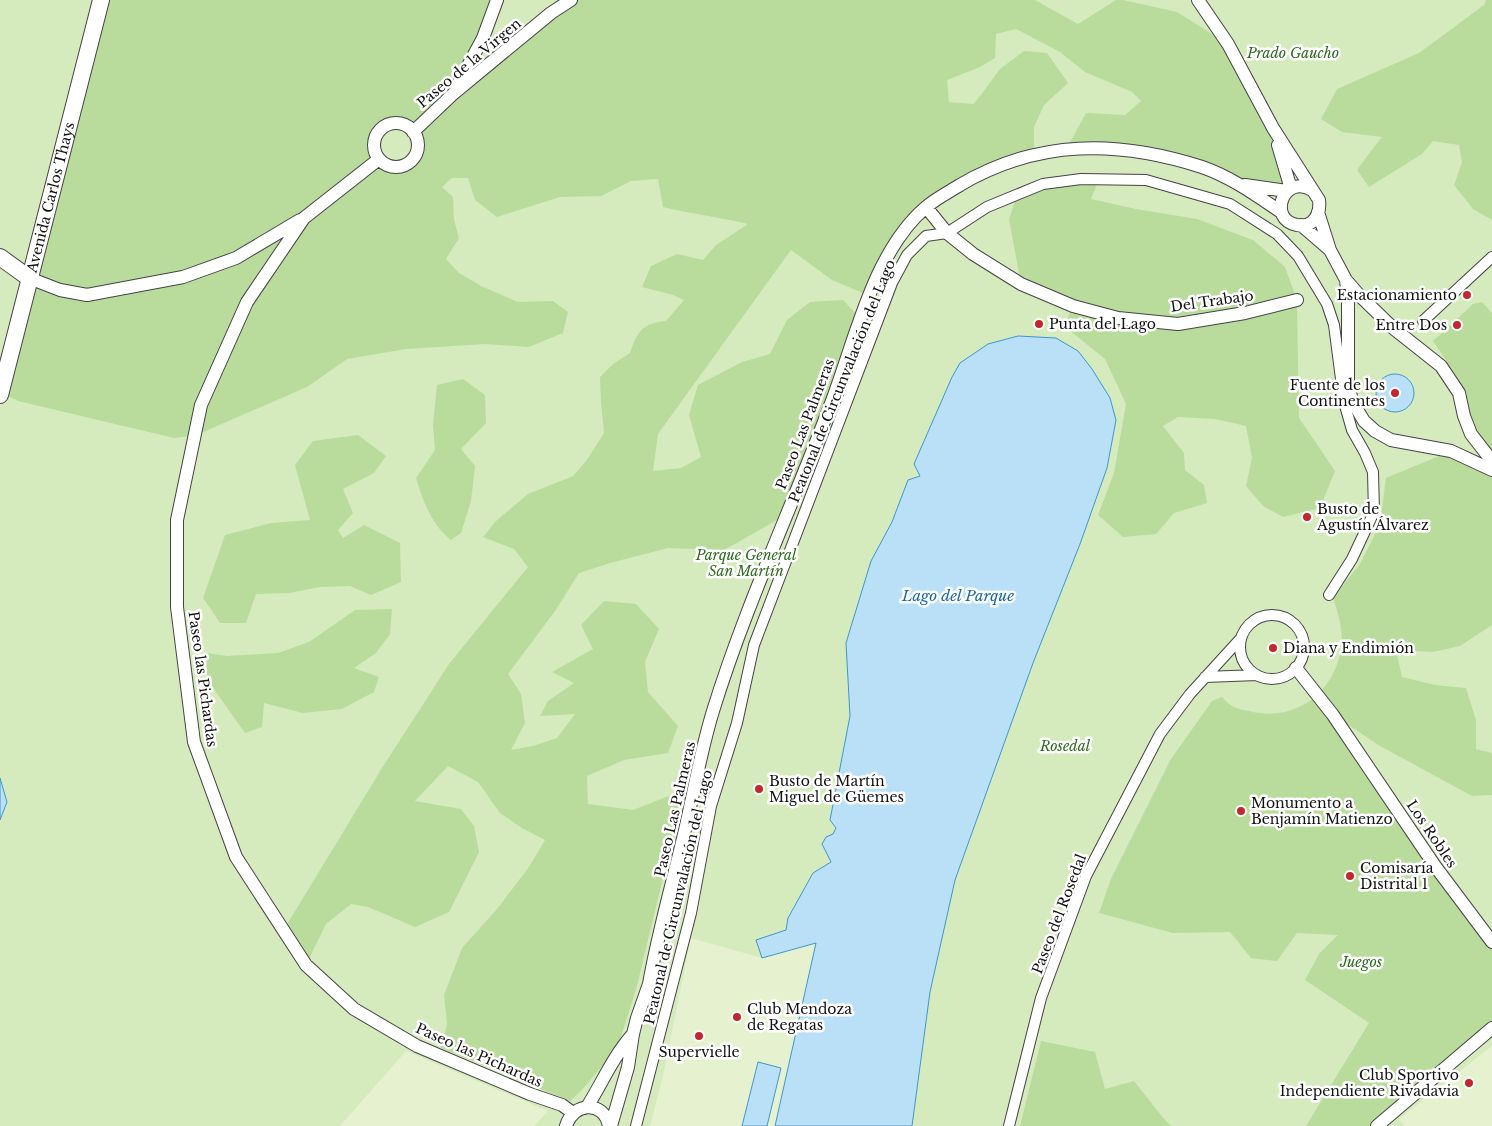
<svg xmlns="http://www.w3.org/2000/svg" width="1492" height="1126" font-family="'Libre Baskerville',serif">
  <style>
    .green { fill: #d5ebbd }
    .forest { fill: #b9dc9c; fill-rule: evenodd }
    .pitch { fill: #e6f2cf }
    .water { fill: #b9e0f7; stroke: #3f96cf }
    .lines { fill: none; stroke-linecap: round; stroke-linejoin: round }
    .pedestrian-casing { stroke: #444; stroke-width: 12 }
    .minor-casing { stroke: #444; stroke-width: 14 }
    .tertiary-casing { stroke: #444; stroke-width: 18 }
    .pedestrian { stroke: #fff; stroke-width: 10 }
    .minor { stroke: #fff; stroke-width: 12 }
    .tertiary { stroke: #fff; stroke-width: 16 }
    .poi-dot { fill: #c4262e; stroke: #fff; stroke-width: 2 }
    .labels { text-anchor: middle; stroke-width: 5; stroke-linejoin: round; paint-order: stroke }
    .park-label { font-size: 14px; font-style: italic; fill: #2f6b1f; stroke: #fff }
    .street-label { font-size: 14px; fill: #111; stroke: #fff }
    .poi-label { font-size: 14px; fill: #111; stroke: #fff; text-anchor: start }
    .water-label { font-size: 15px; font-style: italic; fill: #1768a6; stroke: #fff }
  </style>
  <rect width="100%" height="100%" fill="#fffdf5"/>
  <!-- green -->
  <path class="green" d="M0 0H1492V1126H0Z"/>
  <!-- forest -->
  <path class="forest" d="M101 0H497L455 91 571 0H1035L1078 24 1116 0H1123L1177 12 1228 44 1273 128 1291 189 1240 184 1151 154 1067 148 1086 113 1125 115 1141 101 1132 92 1085 72 1060 52 1016 29 996 34 995 58 980 67 947 80 949 102 974 104 1000 69 1024 51 1047 53 1068 83 1044 105 1034 127V155L977 175 902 231 870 296 832 280 791 250 658 434 653 471 681 468 701 457 689 415 698 385 742 362 770 354 787 320 810 302 843 300 861 319 786 515 724 550 668 548 610 563 579 573 555 611 508 674 521 694 525 723 511 750 533 746 557 738 575 714 540 716 548 701 574 683 552 672 593 649 581 625 604 601 636 604 659 629 645 662 648 692 678 726 668 753 624 760 587 776 588 804 633 810 684 790 637 986 621 1037 616 1050 580 1092 570 1101 441 1048 447 1024 444 995 462 948 497 909 529 867 545 840 522 828 500 813 478 782 448 766 415 801 461 809 474 826 479 852 449 912 415 927 368 907 351 904 326 924 306 965 283 931 382 768 449 664 528 567 514 549 483 537 496 521 528 494 573 476 586 461 604 433 601 402 600 377 613 364 630 353C637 332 642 323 666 321L684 300 673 295 642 287 651 266 677 254 703 260 716 245 748 224C720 217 691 214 663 207L658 179 631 181 601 196 560 197 497 217 475 200 468 178H452L442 187 453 197 454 220 459 238 446 259 459 273 481 286 518 302 553 301 568 312 563 333 529 347 485 344 406 349 347 359 307 387 194 436 174 438 18 401 1 392ZM392 124C407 124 421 134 417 151 415 156 412 160 408 163 383 181 355 137 392 124Z
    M1486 0H1492V220L1473 209 1454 185 1462 162 1459 145 1433 141 1422 154 1369 187 1357 170 1367 156 1382 137 1342 132 1321 119 1337 89 1419 53 1484 5Z
    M1099 179 1091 199 1136 209 1197 219 1253 240 1285 267 1297 300 1299 418 1335 471 1320 508 1283 517 1263 506 1246 486 1252 458 1246 426 1215 419 1178 417 1163 426 1184 453 1185 470 1204 485 1207 503 1174 513 1156 534 1123 537 1098 515 1114 473 1126 404 1105 359 1064 326 1073 306 1021 284 1009 219 1017 195 1043 184Z
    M1482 302 1492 313V461L1469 427 1461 383 1433 341 1473 304Z
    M463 379 485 395 486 423 461 449 475 466 471 501 461 533 451 540C431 524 423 501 416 478L435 450 433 425 437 385Z
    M358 435 386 456 374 473 343 489 353 513 338 530 343 538 364 525 400 543 401 582 371 595 350 586 320 587 289 593 256 594 246 623H220L203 598 225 535 271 523 310 520 295 465 313 441Z
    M1451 451 1492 470V625L1460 646 1433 652 1396 650 1402 677 1435 685 1466 688 1476 720V749L1492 753V795L1472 796 1380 746 1335 716 1492 942V1028L1377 1126H1306L1369 1023 1305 980 1319 954 1338 935 1297 933 1277 961 1251 958 1230 932 1173 933 1099 913 1111 879 1171 759 1212 701 1222 697C1225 700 1229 705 1234 707 1238 709 1244 710 1249 711 1291 722 1329 698 1340 655 1345 636 1339 616 1333 598L1360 564 1380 524 1386 478Z
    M392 609 390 634 376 653 354 668 379 677 374 692 342 709 303 713 264 703 262 727 245 733 207 679V653L227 656 278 653 309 642 355 610Z
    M1041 1041 1095 1052 1105 1089 1134 1081 1164 1119 1171 1126H1020Z"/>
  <!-- pitch -->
  <path class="pitch" d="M691 938 762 958 816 943 775 1126H650L663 1076Z
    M1492 1046V1126H1404L1399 1119Z
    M406 1051 548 1111 534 1126H340Z"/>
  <!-- water -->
  <path class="water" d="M1018 336 1056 338 1078 351 1092 369 1110 398 1116 420 1107 468 1080 544 1033 663 955 880 930 992 912 1126H775L816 943 762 958 756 940 786 930 788 918 813 873 831 862 822 844 826 837 833 834 836 828 830 820 850 716 846 643 871 561 892 522 908 480 920 476 914 464 952 377 960 363 988 344Z
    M1376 393a19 19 0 1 1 38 0a19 19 0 1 1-38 0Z
    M0 778 7 802 0 820Z
    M758 1062 781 1068 767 1126H742Z"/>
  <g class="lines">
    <defs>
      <path id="pedestrian" d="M1423 321 1492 257
        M1240 647a32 32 0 1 1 64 0a32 32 0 1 1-64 0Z
        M1205 677 1257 675
        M636 1126 691 913 711 806 737 723 754 645 892 283 907 255 926 236 947 233 987 207 1043 184 1081 179 1146 180 1230 204 1277 234 1298 256 1327 304 1334 325 1344 402 1352 430 1365 453 1373 472 1374 512 1352 559 1329 595
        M1009 1126 1041 998 1086 876 1160 734 1190 694 1241 638"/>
      <path id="minor" d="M1198 0 1228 44 1273 128 1319 200C1320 208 1319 216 1312 222 1308 225 1302 226 1297 225 1267 220 1283 173 1312 190
        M457 86 483 38 497 0
        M374 145a22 22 0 1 1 44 0a22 22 0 1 1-44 0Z
        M413 132 454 93 551 13 571 0
        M1278 145 1291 189
        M379 159 304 218 247 302 201 405 177 520V607L194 742 236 857 306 965 354 1009 417 1046 530 1094 562 1105 573 1113
        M1245 185 1287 191
        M926 207 947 233 973 254 1021 284 1073 306 1118 318 1178 324 1245 313 1297 300
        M1318 212 1330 250 1346 280 1359 295 1393 328 1441 366 1459 393 1464 416 1471 434 1492 461
        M1301 225 1330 250
        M29 278 60 290 87 295 183 277 236 258 300 220
        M1346 280 1348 298V383L1352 401 1364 421 1375 431 1391 440 1451 451 1492 470
        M1296 668 1333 715 1435 866 1492 942
        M587 1107C602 1083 614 1055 633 1034
        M566 1126C573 1102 604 1100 609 1126
        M611 1126 628 1067 633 1034 637 1018 649 984C658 932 673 881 685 830 694 791 701 750 713 711 746 604 794 503 833 398 856 337 874 252 925 208 935 199 949 192 960 185 1038 139 1118 140 1202 167 1231 177 1256 195 1281 212
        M1377 1126 1492 1028"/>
      <g id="tertiary">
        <path d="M0 257 29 278"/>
        <path id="s1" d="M0 395 101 0"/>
      </g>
    </defs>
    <!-- pedestrian casing -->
    <use href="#pedestrian" class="pedestrian-casing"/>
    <!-- minor casing -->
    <use href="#minor" class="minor-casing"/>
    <!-- tertiary casing -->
    <use href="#tertiary" class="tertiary-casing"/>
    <!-- pedestrian -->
    <use href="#pedestrian" class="pedestrian"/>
    <!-- minor -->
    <use href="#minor" class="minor"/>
    <!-- tertiary -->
    <use href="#tertiary" class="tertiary"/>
  </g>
  <!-- markers -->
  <g class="poi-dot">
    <circle cx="1467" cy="295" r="5"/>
    <circle cx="1039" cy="324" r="5"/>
    <circle cx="1457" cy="325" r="5"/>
    <circle cx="1395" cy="393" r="5"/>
    <circle cx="1307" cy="517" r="5"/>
    <circle cx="1273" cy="648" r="5"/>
    <circle cx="759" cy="789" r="5"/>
    <circle cx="1241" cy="811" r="5"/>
    <circle cx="1350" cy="876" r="5"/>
    <circle cx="737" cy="1017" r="5"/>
    <circle cx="699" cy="1036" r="5"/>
    <circle cx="1469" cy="1083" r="5"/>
  </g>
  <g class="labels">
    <!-- park labels -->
    <g class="park-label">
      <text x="1293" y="58">Prado Gaucho</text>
      <text x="746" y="560">Parque General<tspan x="746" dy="16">San Martín</tspan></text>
      <text x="1065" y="751">Rosedal</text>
      <text x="1361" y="967">Juegos</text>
    </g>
    <!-- street labels -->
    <g class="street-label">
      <text transform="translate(469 63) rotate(-40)" y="5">Paseo de la Virgen</text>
      <text dy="5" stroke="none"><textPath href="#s1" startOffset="204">Avenida Carlos Thays</textPath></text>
      <text transform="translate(1212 301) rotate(-8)" y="5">Del Trabajo</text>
      <text transform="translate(842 381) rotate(-68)" y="5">Peatonal de Circunvalación del Lago</text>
      <text transform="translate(805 424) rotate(-69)" y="5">Paseo Las Palmeras</text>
      <text transform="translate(203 679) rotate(82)" y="5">Paseo las Pichardas</text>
      <text transform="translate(675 809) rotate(-77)" y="5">Paseo Las Palmeras</text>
      <text transform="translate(1432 834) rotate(56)" y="5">Los Robles</text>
      <text transform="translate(678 897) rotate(-77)" y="5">Peatonal de Circunvalación del Lago</text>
      <text transform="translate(1059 914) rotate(-69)" y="5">Paseo del Rosedal</text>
      <text transform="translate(479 1055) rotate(24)" y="5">Paseo las Pichardas</text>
    </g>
    <!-- poi labels -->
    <g class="poi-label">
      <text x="1457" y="300" text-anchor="end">Estacionamiento</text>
      <text x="1049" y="329">Punta del Lago</text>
      <text x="1447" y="330" text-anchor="end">Entre Dos</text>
      <text x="1385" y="390" text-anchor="end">Fuente de los<tspan x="1385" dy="16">Continentes</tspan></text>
      <text x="1317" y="514">Busto de<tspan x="1317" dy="16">Agustín Álvarez</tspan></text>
      <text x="1283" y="653">Diana y Endimión</text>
      <text x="769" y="786">Busto de Martín<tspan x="769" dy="16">Miguel de Güemes</tspan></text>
      <text x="1251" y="808">Monumento a<tspan x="1251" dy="16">Benjamín Matienzo</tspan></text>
      <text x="1360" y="873">Comisaría<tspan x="1360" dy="16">Distrital 1</tspan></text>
      <text x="747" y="1014">Club Mendoza<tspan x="747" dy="16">de Regatas</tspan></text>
      <text x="699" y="1057" text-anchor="middle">Supervielle</text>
      <text x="1459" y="1080" text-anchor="end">Club Sportivo<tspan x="1459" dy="16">Independiente Rivadavia</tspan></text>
    </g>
    <!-- water labels -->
    <g class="water-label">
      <text x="958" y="601">Lago del Parque</text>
    </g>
  </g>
</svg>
